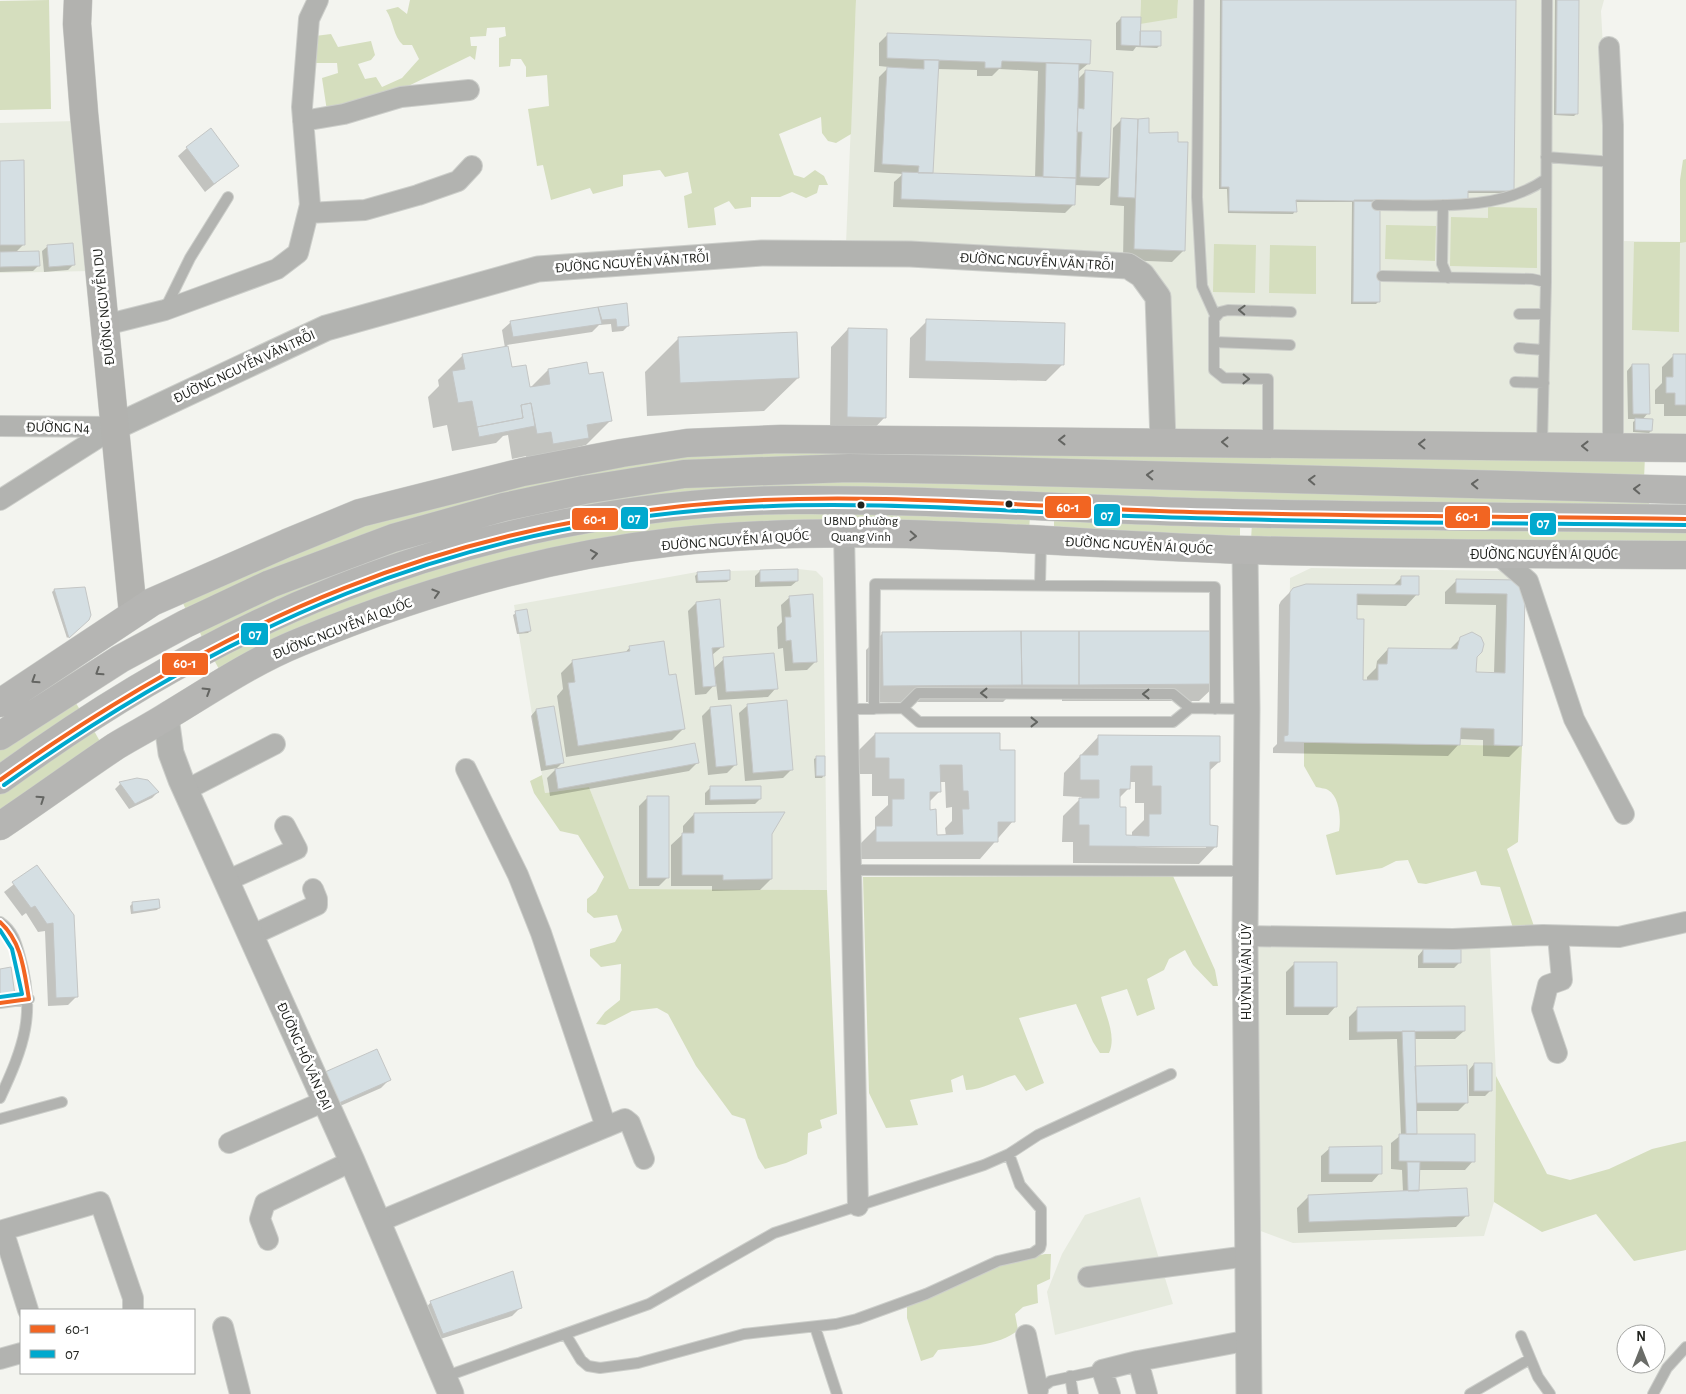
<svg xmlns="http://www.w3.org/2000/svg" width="1686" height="1394" font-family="'Alegreya Sans',sans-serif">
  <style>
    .built { fill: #e6eade }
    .green { fill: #d5debe }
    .shadow { fill: #0003; fill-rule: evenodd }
    .building { fill: #d5dfe3; stroke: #c4c6c5; fill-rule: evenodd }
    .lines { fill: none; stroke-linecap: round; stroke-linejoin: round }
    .service-casing { stroke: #ccceca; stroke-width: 12 }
    .minor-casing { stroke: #ccceca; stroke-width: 22 }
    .tertiary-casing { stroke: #ccceca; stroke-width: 27 }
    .secondary-casing { stroke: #ccceca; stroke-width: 29 }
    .primary-casing { stroke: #ccceca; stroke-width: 29 }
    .service { stroke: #b2b3b0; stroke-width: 10 }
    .minor { stroke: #b2b3b0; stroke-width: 20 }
    .tertiary { stroke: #b2b3b0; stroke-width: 25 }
    .secondary { stroke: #b2b2af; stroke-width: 28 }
    .primary { stroke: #b5b5b3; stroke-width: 28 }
    .bus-1-casing { stroke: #fff; stroke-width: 8 }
    .bus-2-casing { stroke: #fff; stroke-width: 8 }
    .bus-1 { stroke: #f26522; stroke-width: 4 }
    .bus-2 { stroke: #00a9ce; stroke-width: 4 }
    .oneway { stroke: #626460 }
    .oneway2 { stroke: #646562 }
    .bus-dot { fill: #21231f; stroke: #fff; stroke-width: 2 }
    .labels { text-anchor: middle; stroke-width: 5; stroke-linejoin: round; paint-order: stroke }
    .bus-label { font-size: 13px; fill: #21231f; stroke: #fff }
    .street-label { font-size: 14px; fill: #21231f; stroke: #fff }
    .line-badge { stroke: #fff; stroke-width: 2 }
    .badge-label { font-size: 14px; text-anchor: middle; font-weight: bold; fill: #fff }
  </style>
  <rect width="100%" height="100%" fill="#f3f4ef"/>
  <!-- built -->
  <path class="built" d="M856 0H1141L1140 23 1177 18 1178 0H1604L1601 11 1607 121V437L1172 432 1148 267 846 244Z
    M76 121 90 271 0 273V123Z
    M1621 241 1686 242V438L1619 437Z
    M1311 568 1506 571 1525 592 1522 746 1284 742 1288 735 1290 578Z
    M798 569 816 571 823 578 827 890 628 889 589 787 545 793 514 605 697 572Z
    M1255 943 1490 944 1496 1076 1494 1202 1484 1236 1293 1243 1258 1230Z
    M1140 1197 1173 1304 1055 1335 1047 1292 1062 1254 1085 1215Z"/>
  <!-- green -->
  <path class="green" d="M49 0 51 109 0 110V1Z
    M410 0H856L851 134 836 143 828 141 822 133 821 117 779 134 794 175 804 178 815 170 824 176 828 185H819L817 193 806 198 792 192 780 197H751V207L735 209 729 201 714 208 716 225 688 228 684 196 692 193 688 172 665 177 660 170 623 175V186L593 194 590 188 551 200 543 165 537 166 528 109 549 106 547 75 526 77V67L521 59H511L510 66 499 67V38L506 36 505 27 487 28 486 36 470 37 471 46H477L475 60 470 56 398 91 327 111 322 78 338 73 337 63H311L315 36 331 34 338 47 371 41 375 55 371 60 358 64 365 79 376 77 382 87 402 78 419 59 412 45H403C393 36 394 22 386 10L398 7 407 14Z
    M1141 0H1178L1177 18 1140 24Z
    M1686 159V242L1680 243 1679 332 1632 330 1634 242H1680V180L1683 160Z
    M1488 207 1537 208V268L1450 266 1451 217 1488 218Z
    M1386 225 1436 226 1435 261 1385 259Z
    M1214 244 1256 245 1255 293 1213 292Z
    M1270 245 1316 246V294L1269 293Z
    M688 452 1645 456 1644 479 683 464 187 612 181 599 364 522 436 502Z
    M788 479 1649 499V508L651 500 204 642 198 628 399 546 504 517 685 483Z
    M786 510 1030 516 1029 530 667 533 220 671 213 658 281 625 387 582 546 537 662 518Z
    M1054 517 1240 522V539L1054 530Z
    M1252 523 1686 528V545L1251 540Z
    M74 700 82 713 0 768V748Z
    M93 729 102 745 0 814V792Z
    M1304 742 1522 746 1518 842 1507 849 1535 929 1514 931 1500 887 1481 885 1476 871 1426 884 1418 883 1408 860 1396 861 1382 868 1336 875 1326 835 1339 831C1341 820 1340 797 1328 790 1325 788 1319 788 1316 787L1304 766Z
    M542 775 545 793 589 787 629 889 827 890 837 1114 820 1120 822 1128 808 1133 807 1154 786 1163 765 1169 758 1158 745 1119 732 1115 696 1066 668 1014 657 1008 632 1011 605 1025 596 1024 605 1012 620 1000 621 964 601 967 590 956V949L615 942 622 930 617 915 594 918 587 912V899L596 892 604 877 578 835 560 831 534 793 530 781Z
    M1173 876 1215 970 1218 986H1213L1193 965 1185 950 1169 959 1164 970 1147 979 1155 1009 1137 1016 1127 989 1101 997C1105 1014 1117 1036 1109 1053H1100L1093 1042 1076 1004 1019 1018 1044 1083 1026 1091 1015 1075C999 1079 983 1090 966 1090L963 1075 951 1080 953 1092 910 1100 918 1125 886 1128 869 1093 863 877Z
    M1496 1076 1547 1174 1570 1180 1609 1169 1652 1149 1686 1141V1250L1634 1261 1596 1214 1542 1232 1494 1202Z
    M1045 1254H1051L1050 1279 1037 1285 1038 1303 1023 1307 1015 1314 1018 1330C999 1347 963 1346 938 1350L933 1357 921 1361 907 1318V1305L1000 1264Z"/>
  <!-- shadow -->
  <path class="shadow" d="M1220 0H1515L1510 193H1467L1379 202 1378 302 1376 304H1351L1352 202H1295V211L1293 214 1228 213 1227 189H1219Z
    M1555 0H1578L1577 113 1574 116 1554 115Z
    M1121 18 1139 32 1160 45 1157 48 1136 47 1133 51 1116 50V23Z
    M888 34 1089 63 1078 72 1077 80 1085 72 1108 178 1099 186 1074 185V204L1065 213 893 207 894 182 903 174 874 172 879 77 889 67 879 66V43ZM937 69 977 70V76H992L999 69 1038 71 1035 178 932 174Z
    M1122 119H1148V134L1184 250 1172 262 1123 260 1124 206 1110 205 1113 128Z
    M187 148 237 166 205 192 178 156Z
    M0 162 24 244 15 253 39 265 33 271 0 272Z
    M48 246 74 264 68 270 44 272 42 251Z
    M599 308 628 326 623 331 612 332 611 324 599 325 592 332 507 345 511 369 529 389 548 370 588 376 611 420 586 445 578 447 562 463 528 469 526 456 512 459 508 435 503 436 496 443 452 451 447 425 433 428 428 397 439 386 438 380 463 355 505 348 502 330 511 322Z
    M927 321 1063 364 1046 381 909 378 910 338Z
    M848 329 885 417 868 435 830 434 831 347Z
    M678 339 798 378 764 411 647 416 645 372Z
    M1674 355 1686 356V416H1664V404H1655V390L1662 383V367Z
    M1632 365 1648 413 1642 420 1651 431 1649 433 1633 432V422L1637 419H1628L1627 371Z
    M760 571 797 581 791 586 755 587V576Z
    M698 573 729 580 727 582 696 583 695 576Z
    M1402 577 1417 594 1406 606 1356 605 1362 681H1367V677L1376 668 1377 661 1388 649 1449 650 1461 638 1475 657V674H1494L1496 605 1445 604V592L1457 580 1524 592 1521 745 1509 757 1483 756V740L1459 739V744L1448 756 1273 753V748L1277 744 1279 605 1281 601 1293 589 1393 586Z
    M54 590 89 616 67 638 52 592Z
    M790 597 816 661 807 670 785 671 783 648 778 649 777 627 782 622 781 605Z
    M696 603 723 646 712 655 713 669 724 659 776 688 768 697 718 700 716 683 706 694 695 695 688 611Z
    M516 613 530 631 528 633 517 634 513 615Z
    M883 633 1217 684 1199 701H1062V693H1012L1003 702H866V650Z
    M630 647 668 676 683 729 672 740 566 757 557 696 563 689 561 673 572 662 624 654Z
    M748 705 792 769 783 778 745 781 739 713Z
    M710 708 736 764 727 773 708 775 702 716Z
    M536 710 563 762 557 768 541 771 531 716Z
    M875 734 999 751 1013 821 980 859H860V844L875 829V817L888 805V796H872V774H858V751ZM939 782H945L946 808 952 807V821L945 828 946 836H935L929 802 940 791Z
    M1098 737 1219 762 1209 771V827L1216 846 1199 864 1073 863V842H1062L1063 816 1082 797 1063 796 1064 773ZM1129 782H1135V803H1144V820L1132 832V837H1124L1118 799 1129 788ZM1138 845H1206V848L1135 847Z
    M817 757 824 775 822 778H815L814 759Z
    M697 763 689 771 550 796 547 778 555 770Z
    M120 784 158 792 152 798 129 809 115 789Z
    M710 788 760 799 755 804 705 805V793Z
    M647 798 667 878 659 886H639V806Z
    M694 814 771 879 760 890 712 891V886H671V845L683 834V826Z
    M36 867 77 996 68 1005 48 1006 45 931 38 932 26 913 22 916 4 892Z
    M132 904 159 908 157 910 131 914 130 906Z
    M1423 950 1459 963 1454 968H1418V956Z
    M1294 964 1336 1006 1328 1015H1286V972Z
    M1358 1008 1464 1031 1455 1039H1414V1067L1467 1102 1458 1111H1415L1414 1135 1473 1161 1465 1170H1418V1192L1467 1215 1456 1227 1298 1233 1297 1208 1308 1197 1403 1192 1402 1170 1391 1169V1143L1401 1135 1397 1039 1349 1040V1017Z
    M1474 1064 1491 1090 1485 1096H1469V1070Z
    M389 1080 381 1088 331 1110 317 1081Z
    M1330 1148 1380 1173 1372 1182H1321V1156Z
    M431 1302 521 1307 512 1316 434 1341 423 1311Z"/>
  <!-- building -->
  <path class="building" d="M1222 0H1516L1514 191H1468V203L1296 200 1297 212 1229 211V187H1221Z
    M1557 0H1579L1578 114H1556Z
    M1121 17H1141L1140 46 1121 45Z
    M1140 31H1161V46H1140Z
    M887 33 1091 40 1090 64 1002 61 1001 68H985V62L887 58Z
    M924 60H939L933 173H918L919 166 882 164 887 67 924 69Z
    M1046 63 1079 64 1076 178 1043 177Z
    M1085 70 1113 72 1109 178 1080 177 1082 132H1077L1078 108 1084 109Z
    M1121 118 1138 119 1135 198 1118 197Z
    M1149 118V133L1178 132V142H1188L1185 251 1134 249 1138 119Z
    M211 128 239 166 214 184 186 147Z
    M24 160 25 245H0V161Z
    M902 172 1076 178 1075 205 901 199Z
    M1354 200H1380V302H1353Z
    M73 243 75 265 49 267 47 245Z
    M39 251 40 266 0 267V252Z
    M627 303 629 326 617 327 616 319 602 320 598 307Z
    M598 307 602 324 513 337 510 321Z
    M926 319 1065 323 1064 365 925 361Z
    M848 328 887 329 886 418 847 417Z
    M797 332 799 378 680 383 678 337Z
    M508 346 512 367 526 365 530 387 550 384 548 369 587 362 589 374 603 372 612 421 587 425 589 438 553 444 551 432 537 434 531 403 521 405 523 418 477 427 472 401 458 403 452 371 465 369 462 354Z
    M1673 354H1686V405H1675V393H1666V377H1673Z
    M1632 364H1649L1650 414H1633Z
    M531 403 535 426 479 437 477 427 523 418 521 405Z
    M1635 418 1653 419 1652 431 1635 430Z
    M798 569V581L760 582V570Z
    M730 570V580L698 581 697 572Z
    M1401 576H1419V595L1357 594V619H1364L1363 680H1378V664H1387L1388 648 1457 649 1460 637 1472 632 1481 637 1484 644 1482 652 1477 657 1476 672 1505 673 1507 594 1456 593V579L1519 580 1525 592 1522 746 1494 745V729L1461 728 1460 745 1284 742V736L1288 735 1290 592 1293 588 1306 584 1401 585Z
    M85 587 91 615 89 620 69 638 54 589Z
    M813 594 817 662 793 663 791 640 786 641 785 617H791L789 596Z
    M720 599 724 647 712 648 716 686 703 687 696 602Z
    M527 609 531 631 519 633 515 611Z
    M1021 631 1022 685 883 686 882 632Z
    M1021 631H1079V685H1022Z
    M1079 631H1218V684L1079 685Z
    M664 641 669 675 676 674 685 729 578 746 568 683 575 682 572 660 630 651 629 646Z
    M774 653 778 689 726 692 723 657Z
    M787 700 793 770 753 773 747 704Z
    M731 705 737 765 716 767 710 707Z
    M554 706 564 763 546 766 536 709Z
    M875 733H1000V750H1015V822H998V842H876V826H892V799H904V779H889V758H875ZM940 765H962L963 791H968L969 809H962L963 834 937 835 936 809 930 810V792H941Z
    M1098 735 1220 736V762H1210V825L1218 826 1217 847 1089 846V825H1079V798H1099V780H1080V755H1098ZM1131 766H1152V786H1161V814H1149V836L1126 835V807H1120V789H1130Z
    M695 743 699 763 558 789 555 769Z
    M816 756H825V776H816Z
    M137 778 148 780 159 792 135 804 119 782Z
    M710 786H761V799L710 800Z
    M647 796H669V878H647Z
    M785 812 772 834V879L723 880V875H682V833H694V813Z
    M37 865 74 915 78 997 56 998 53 923 47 924 35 906 31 908 12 882Z
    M159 899 160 908 133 912 132 902Z
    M1423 949H1461V963H1423Z
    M1294 962H1337V1007H1294Z
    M11 967 15 995 0 997V969Z
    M1465 1006V1031L1357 1032V1007Z
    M1402 1031H1415L1417 1134H1406Z
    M377 1049 391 1080 339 1103 325 1072Z
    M1474 1063H1492V1091H1474Z
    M1467 1065 1468 1103H1417L1415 1066Z
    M1399 1134H1475V1162L1399 1161Z
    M1382 1146V1174H1329V1147Z
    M1407 1162H1420L1419 1191H1408Z
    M1467 1188 1469 1216 1309 1222 1308 1195Z
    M513 1271 522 1308 443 1334 430 1301Z"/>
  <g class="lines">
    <defs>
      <path id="service" d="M1199 0 1197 197 1202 286 1215 315
        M1546 157 1613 162
        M1377 205C1432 205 1499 212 1546 179
        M1443 205 1442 264 1448 278
        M1382 276 1532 279 1546 282
        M165 309 190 258 228 197
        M1519 314H1545
        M1214 342 1290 345
        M1519 348 1544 350
        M1515 382 1544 383
        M1268 442V379L1224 378 1214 370V319L1220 312 1228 310 1291 312
        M1542 445 1546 282 1547 0
        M1040 585 1041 541
        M903 708 918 693 1173 694 1190 708 1247 709
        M848 709 903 708 919 722H1173L1190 708
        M874 709 875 584 1215 587V709
        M851 870 1245 871
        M0 922C13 931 16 942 20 957 36 1014 24 1046 0 1098
        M0 1003 29 999
        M0 1119 62 1102
        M815 1327 837 1394
        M566 1335 581 1360 588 1366 600 1368 638 1363 744 1334 836 1324 857 1319 926 1294 998 1261 1033 1253 1040 1248 1041 1244V1209L1020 1185 1009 1154
        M1521 1336 1538 1377 1550 1394
        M1070 1376 1073 1394
        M444 1377 649 1304 774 1233 984 1165 1009 1154 1038 1135 1171 1074
        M1038 1390 1051 1381 1102 1370
        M1470 1394 1530 1359
        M1653 1394 1667 1368 1686 1347"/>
      <path id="minor" d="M1609 47 1613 125V446
        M303 121 344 114 401 97 469 90
        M308 213 365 210 418 195 458 181 472 166
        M105 325 165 310 277 269 298 253 310 205 302 107 309 19 318 0
        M0 426 115 427
        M0 500 115 427
        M844 534 858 1206
        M1497 554 1528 581 1574 719 1624 814
        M466 769 518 875 541 933 606 1127
        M186 790 275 744
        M226 881 297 849 285 826
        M250 936 317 905V899L313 889
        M1245 936 1453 939 1543 935 1619 937 1686 922
        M1557 1053 1542 1009 1548 985 1562 980 1558 936
        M229 1143 325 1101
        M378 1222 625 1119 630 1123 644 1159
        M3 1230 28 1310
        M0 1231 100 1202 133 1298V1310
        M268 1240 260 1219 265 1203 352 1161
        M1088 1277 1248 1256
        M223 1327 240 1394
        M1026 1335 1038 1390
        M0 1359 21 1353
        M1110 1394 1102 1370 1138 1361
        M1147 1394 1138 1361 1250 1340"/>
      <path id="tertiary" d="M115 427 326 328 538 269 762 253 910 254 1128 266 1142 275 1158 297 1163 441
        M1245 550 1247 709 1245 936 1249 1394
        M166 717 171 753 181 780 352 1161 451 1394"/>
      <path id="secondary" d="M78 0 77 24 84 113 133 613"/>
      <path id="primary" d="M0 703 152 602 287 543 360 513 523 472 622 453 687 443 781 439 1686 448
        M0 736 120 659 185 624 270 584 393 538 504 507 584 490 684 474 849 468 963 470 1686 490
        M0 780C104 704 216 637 336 590 476 534 639 501 790 500 913 499 1036 507 1159 511 1334 517 1510 516 1686 519
        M0 826C39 800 77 772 116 746 134 735 152 726 169 715 212 689 253 661 300 642 419 593 545 556 673 542 863 521 1055 544 1245 550 1392 554 1539 554 1686 555"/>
    </defs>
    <!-- service casing -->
    <use href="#service" class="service-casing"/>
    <!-- minor casing -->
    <use href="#minor" class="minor-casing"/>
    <!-- tertiary casing -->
    <use href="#tertiary" class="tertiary-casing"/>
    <!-- secondary casing -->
    <use href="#secondary" class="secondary-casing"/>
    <!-- primary casing -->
    <use href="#primary" class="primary-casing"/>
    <!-- service -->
    <use href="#service" class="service"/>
    <!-- minor -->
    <use href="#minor" class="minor"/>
    <!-- tertiary -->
    <use href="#tertiary" class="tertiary"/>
    <!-- secondary -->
    <use href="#secondary" class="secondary"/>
    <!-- primary -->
    <use href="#primary" class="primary"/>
    <defs>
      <path id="bus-1" d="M0 780C226 619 449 522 728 502 871 492 1016 506 1159 511 1334 517 1510 516 1686 519
        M0 922C22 942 24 971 29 999L0 1003"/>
      <path id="bus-2" d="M4 785C228 625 453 526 731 508 873 499 1017 513 1160 517 1335 523 1511 523 1686 525
        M0 930 12 949 22 994 0 997"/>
    </defs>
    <!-- bus-1 casing -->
    <use href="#bus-1" class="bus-1-casing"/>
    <!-- bus-2 casing -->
    <use href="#bus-2" class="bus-2-casing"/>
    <!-- bus-1 -->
    <use href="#bus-1" class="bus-1"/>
    <!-- bus-2 -->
    <use href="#bus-2" class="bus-2"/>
  </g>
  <!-- one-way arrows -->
  <defs><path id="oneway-chevron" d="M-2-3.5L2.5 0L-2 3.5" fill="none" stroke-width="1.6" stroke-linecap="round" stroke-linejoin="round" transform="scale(1.25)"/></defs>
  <g class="oneway">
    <use href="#oneway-chevron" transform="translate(1242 310) rotate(-178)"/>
    <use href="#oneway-chevron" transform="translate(1246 379) rotate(1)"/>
    <use href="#oneway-chevron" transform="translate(984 693) rotate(-180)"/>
    <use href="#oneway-chevron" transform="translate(1146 694) rotate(-180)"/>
    <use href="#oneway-chevron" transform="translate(1034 722)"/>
  </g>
  <g class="oneway2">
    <use href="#oneway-chevron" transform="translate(1062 440) rotate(-180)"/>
    <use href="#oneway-chevron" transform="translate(1225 442) rotate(-179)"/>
    <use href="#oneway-chevron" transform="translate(1422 444) rotate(-179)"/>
    <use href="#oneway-chevron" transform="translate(1585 446) rotate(-179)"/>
    <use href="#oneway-chevron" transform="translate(1150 475) rotate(-178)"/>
    <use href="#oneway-chevron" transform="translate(1312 480) rotate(-178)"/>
    <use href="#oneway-chevron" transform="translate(1475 484) rotate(-178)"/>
    <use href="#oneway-chevron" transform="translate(1637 489) rotate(-178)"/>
    <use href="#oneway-chevron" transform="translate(913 536) rotate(3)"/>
    <use href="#oneway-chevron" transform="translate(594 554) rotate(-9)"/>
    <use href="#oneway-chevron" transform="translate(436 593) rotate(-17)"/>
    <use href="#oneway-chevron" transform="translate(99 672) rotate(147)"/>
    <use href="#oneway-chevron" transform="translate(35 680) rotate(147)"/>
    <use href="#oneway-chevron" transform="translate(207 691) rotate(-32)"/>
    <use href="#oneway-chevron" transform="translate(41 799) rotate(-34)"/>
  </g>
  <!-- markers -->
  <g class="bus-dot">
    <circle cx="1009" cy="504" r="4.5"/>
    <circle cx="861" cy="505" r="4.5"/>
  </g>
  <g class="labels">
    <!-- bus labels -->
    <g class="bus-label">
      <text x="861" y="525">UBND phường<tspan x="861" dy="16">Quang Vinh</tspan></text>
    </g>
    <!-- street labels -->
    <g class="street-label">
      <text transform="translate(1037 261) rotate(3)" y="5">ĐƯỜNG NGUYỄN VĂN TRỖI</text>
      <text transform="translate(632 262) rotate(-4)" y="5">ĐƯỜNG NGUYỄN VĂN TRỖI</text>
      <text transform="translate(103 307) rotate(-96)" y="5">ĐƯỜNG NGUYỄN DU</text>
      <text transform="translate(244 366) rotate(-25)" y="5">ĐƯỜNG NGUYỄN VĂN TRỖI</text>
      <text transform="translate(58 427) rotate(1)" y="5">ĐƯỜNG N4</text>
      <text transform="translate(735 540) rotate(-4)" y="5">ĐƯỜNG NGUYỄN ÁI QUỐC</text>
      <text transform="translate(1139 545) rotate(3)" y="5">ĐƯỜNG NGUYỄN ÁI QUỐC</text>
      <text x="1544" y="559">ĐƯỜNG NGUYỄN ÁI QUỐC</text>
      <text transform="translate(342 628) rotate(-21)" y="5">ĐƯỜNG NGUYỄN ÁI QUỐC</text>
      <text transform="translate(1246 972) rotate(-90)" y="5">HUỲNH VĂN LŨY</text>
      <text transform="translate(305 1056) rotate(66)" y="5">ĐƯỜNG HỒ VĂN ĐẠI</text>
    </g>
  </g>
  <g class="line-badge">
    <rect x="1044" y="495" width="48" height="24" rx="5" fill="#f26522"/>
    <rect x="1093" y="503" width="28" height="24" rx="5" fill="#00a9ce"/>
    <rect x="1444" y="505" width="47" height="24" rx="5" fill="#f26522"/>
    <rect x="620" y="506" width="29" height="24" rx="5" fill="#00a9ce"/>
    <rect x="571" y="507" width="48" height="24" rx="5" fill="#f26522"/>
    <rect x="1529" y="512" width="28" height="24" rx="5" fill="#00a9ce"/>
    <rect x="240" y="622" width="29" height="24" rx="5" fill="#00a9ce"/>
    <rect x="161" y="652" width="48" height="24" rx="5" fill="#f26522"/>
  </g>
  <g class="badge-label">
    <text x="1068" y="512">60-1</text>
    <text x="1107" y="520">07</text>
    <text x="1467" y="521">60-1</text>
    <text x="634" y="523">07</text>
    <text x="595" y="524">60-1</text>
    <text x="1543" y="528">07</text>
    <text x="255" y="639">07</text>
    <text x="185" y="668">60-1</text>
  </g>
  <!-- legend -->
  <rect x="20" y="1309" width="175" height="65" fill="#ffffff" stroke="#a6a7a5"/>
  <rect x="30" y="1325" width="25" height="8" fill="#f26522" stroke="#a6a7a5"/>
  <text x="65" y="1334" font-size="15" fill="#21231f">60-1</text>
  <rect x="30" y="1350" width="25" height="8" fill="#00a9ce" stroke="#a6a7a5"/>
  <text x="65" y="1359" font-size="15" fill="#21231f">07</text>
  <!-- north arrow -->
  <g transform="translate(1641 1349)"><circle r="24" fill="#ffffff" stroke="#a6a7a5"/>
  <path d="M0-4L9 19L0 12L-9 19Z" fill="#6a6c68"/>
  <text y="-8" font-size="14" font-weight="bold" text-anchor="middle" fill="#21231f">N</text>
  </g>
</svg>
